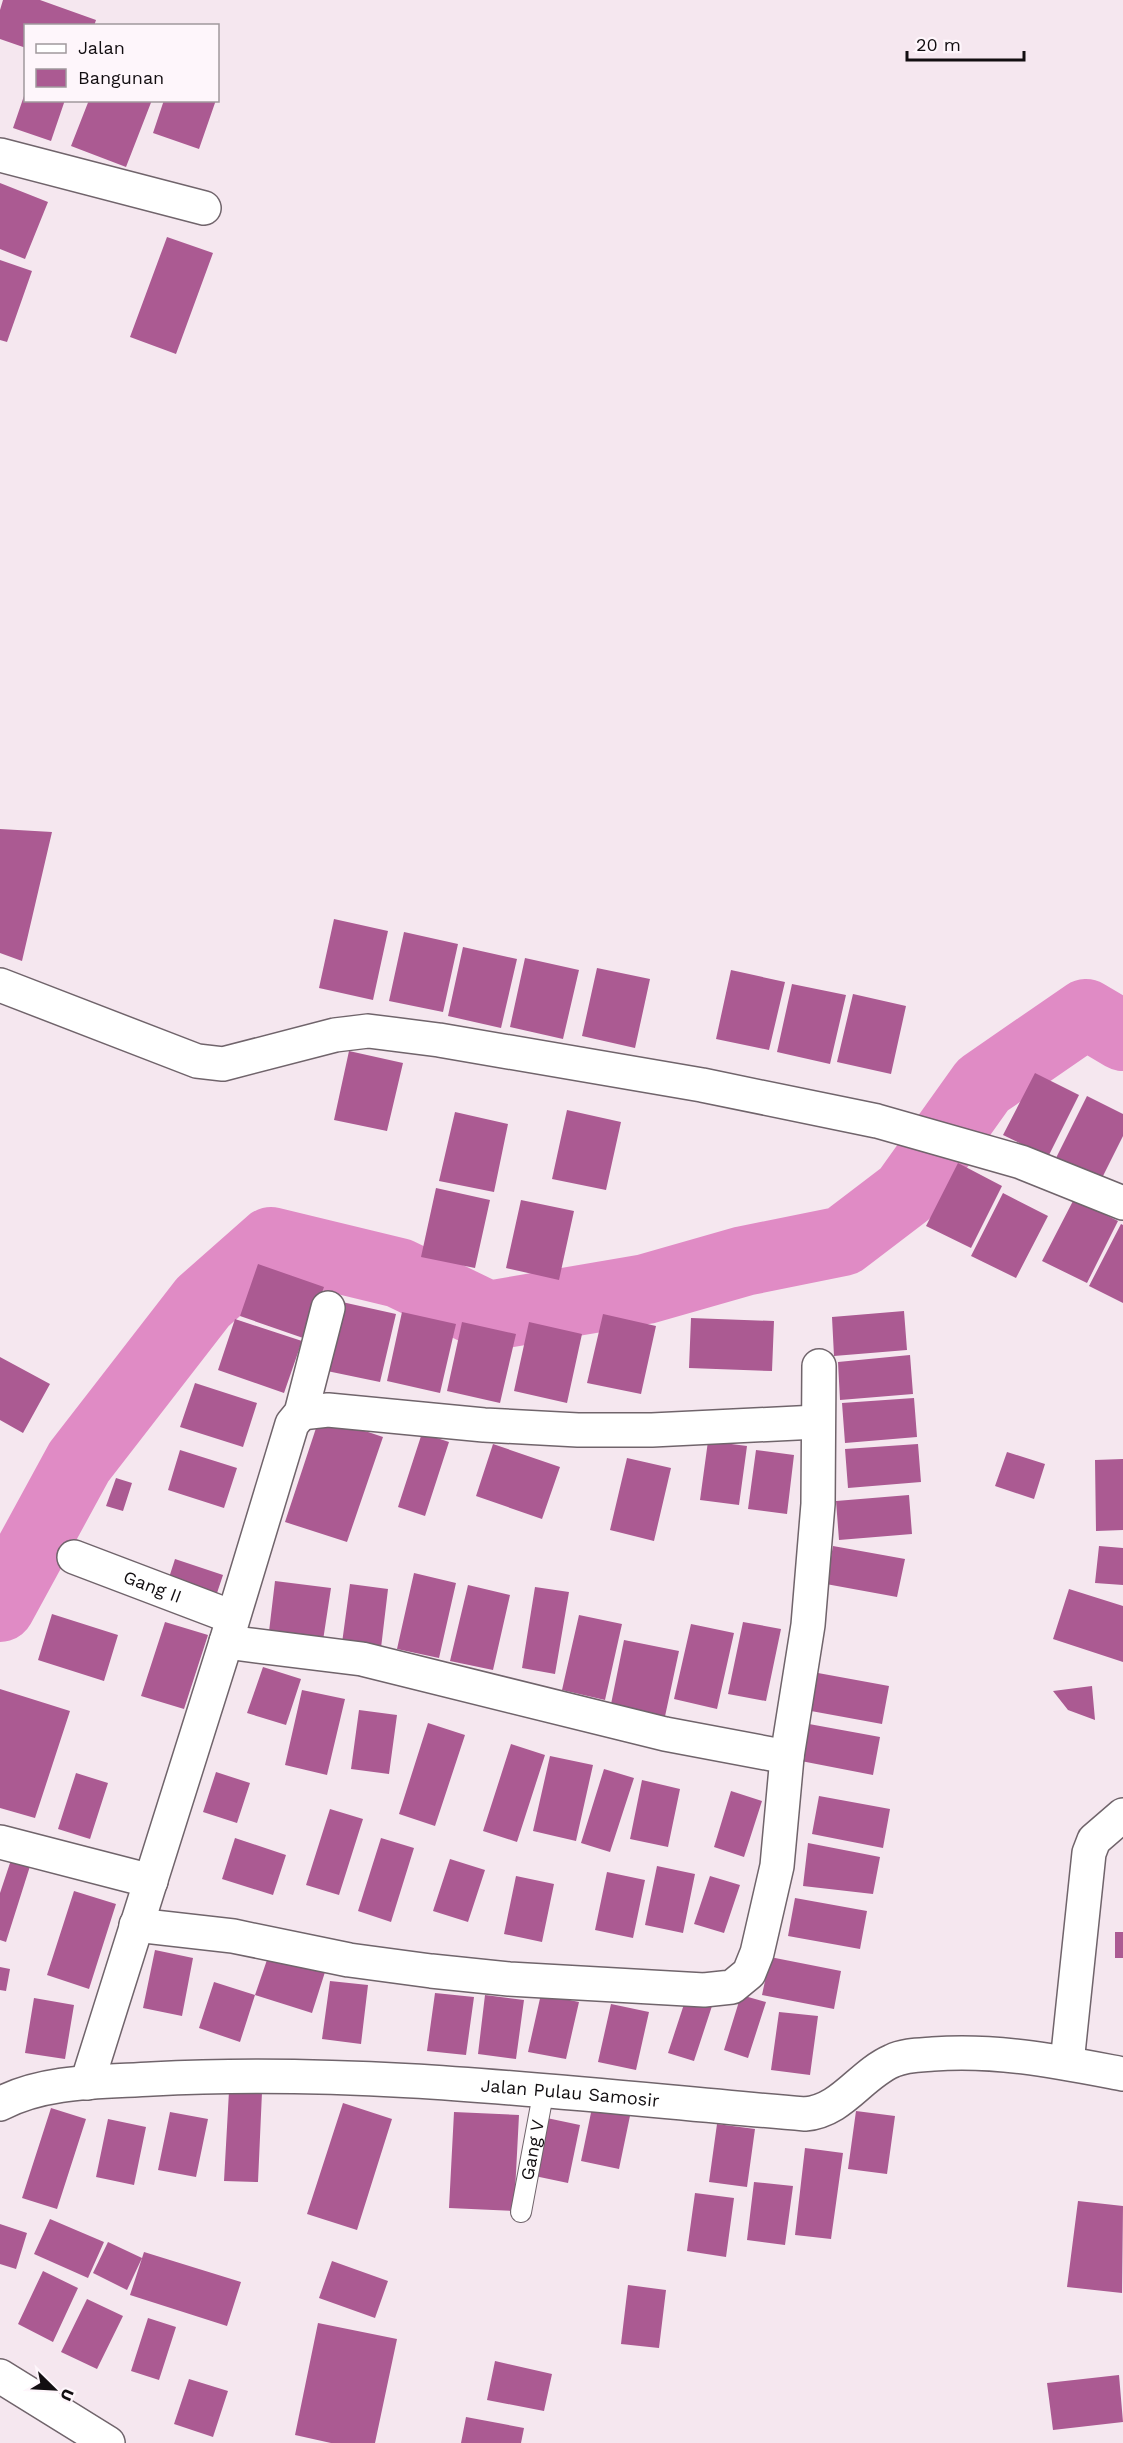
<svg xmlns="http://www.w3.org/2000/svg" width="1123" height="2443" font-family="'Work Sans',sans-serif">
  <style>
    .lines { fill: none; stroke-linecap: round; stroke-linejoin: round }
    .river { stroke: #e08bc5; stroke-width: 70 }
    .building { fill: #ab5a92 }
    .lane-casing { stroke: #70646b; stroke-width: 22 }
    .street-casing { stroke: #70646b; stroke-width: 36 }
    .lane { stroke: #fff; stroke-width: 20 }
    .street { stroke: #fff; stroke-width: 33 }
    .labels { text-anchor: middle; stroke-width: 4.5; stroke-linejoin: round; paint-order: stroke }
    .street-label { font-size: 18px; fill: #120e11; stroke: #fef6fb }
  </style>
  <rect width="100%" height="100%" fill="#f5e7ef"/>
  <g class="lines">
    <!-- river -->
    <path class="river" d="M0 1607 79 1462 203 1302 271 1242 399 1273 488 1316 646 1289 744 1261 843 1241 906 1193 983 1085 1086 1014 1123 1036"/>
  </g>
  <!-- building -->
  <path class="building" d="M3 0H40L96 20 94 26H26V48L0 39V10Z
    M25 93 26 100H65L51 141 13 128Z
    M89 100H152L126 167 71 146Z
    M164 100H216L199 149 153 133Z
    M0 183 48 202 25 259 0 249Z
    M167 237 213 253 176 354 130 337Z
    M0 260 32 271 7 342 0 340Z
    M0 829 52 832 22 961 0 953Z
    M334 919 388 931 373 1000 319 988Z
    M404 932 458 944 443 1012 389 1001Z
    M463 947 517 959 501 1028 448 1016Z
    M525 958 579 970 563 1039 510 1027Z
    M597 968 650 979 635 1048 582 1036Z
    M731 970 785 982 769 1050 716 1039Z
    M792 984 846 995 830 1064 777 1052Z
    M853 994 906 1006 891 1074 837 1062Z
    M349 1051 403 1063 387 1131 334 1120Z
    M1035 1073 1079 1095 1048 1157 1003 1135Z
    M1087 1096 1123 1114V1136L1101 1180 1056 1158Z
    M567 1110 621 1122 606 1190 552 1179Z
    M455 1112 508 1124 494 1192 439 1181Z
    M958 1163 1002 1186 971 1248 926 1226Z
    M436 1188 490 1200 475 1268 421 1257Z
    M1003 1193 1048 1216 1016 1278 971 1256Z
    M1074 1199 1118 1221 1087 1283 1042 1261Z
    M521 1200 574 1211 559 1280 506 1268Z
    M1121 1224 1123 1225V1303L1089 1286Z
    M258 1264 324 1287 306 1339 240 1316Z
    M342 1302 396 1314 380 1382 327 1371Z
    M904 1311 907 1350 834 1356 832 1317Z
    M402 1312 456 1324 440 1393 387 1381Z
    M603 1314 656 1326 641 1394 587 1383Z
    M691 1318 774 1321 772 1371 689 1368Z
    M235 1319 302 1341 284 1393 218 1370Z
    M462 1322 516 1334 500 1403 447 1391Z
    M529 1322 582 1334 567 1403 514 1391Z
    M910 1355 913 1394 840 1400 838 1362Z
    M0 1357 50 1384 23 1433 0 1420Z
    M195 1383 257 1403 243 1447 180 1427Z
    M914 1398 917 1437 845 1443 842 1403Z
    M320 1416 383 1437 347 1542 285 1522Z
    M422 1433 449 1442 425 1516 398 1507Z
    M708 1441 747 1446 739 1505 700 1500Z
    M493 1444 560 1467 542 1519 476 1496Z
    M918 1444 921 1482 848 1488 845 1449Z
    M180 1450 237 1468 224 1508 168 1490Z
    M756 1450 794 1455 787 1514 748 1509Z
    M1007 1452 1045 1464 1034 1499 995 1486Z
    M627 1458 671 1468 654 1541 610 1530Z
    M1123 1459V1530L1096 1531 1095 1460Z
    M116 1478 132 1483 123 1511 106 1506Z
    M909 1495 912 1534 839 1540 836 1501Z
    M833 1546 905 1559 897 1597 826 1584Z
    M1099 1546 1123 1548V1585L1095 1583Z
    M175 1559 223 1575 214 1602 166 1587Z
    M414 1573 456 1583 439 1658 397 1649Z
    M275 1581 331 1588 322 1647 268 1640Z
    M350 1584 388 1589 381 1648 342 1643Z
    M468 1585 510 1595 493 1670 450 1661Z
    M535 1587 569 1592 555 1674 522 1668Z
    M1069 1589 1123 1606V1662L1053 1639Z
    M52 1614 118 1635 104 1681 38 1660Z
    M579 1615 622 1624 605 1700 562 1690Z
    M165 1622 208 1635 184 1709 141 1696Z
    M743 1622 781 1629 766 1701 728 1694Z
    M691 1624 734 1633 717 1709 674 1699Z
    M624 1640 679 1651 664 1721 610 1709Z
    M263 1667 301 1679 286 1725 247 1713Z
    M818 1673 889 1686 882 1724 811 1711Z
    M1092 1686 1095 1720 1068 1710 1053 1691Z
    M0 1689 70 1711 35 1818 0 1808Z
    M302 1690 345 1699 327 1775 285 1765Z
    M359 1710 397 1715 389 1774 351 1769Z
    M428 1723 465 1735 435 1826 399 1814Z
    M809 1724 880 1737 873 1775 801 1761Z
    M511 1744 545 1755 517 1842 483 1831Z
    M550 1756 593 1765 576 1841 533 1831Z
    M604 1769 634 1778 610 1852 581 1843Z
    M216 1772 250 1783 237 1823 203 1812Z
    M76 1773 108 1783 90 1839 58 1829Z
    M642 1780 680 1789 668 1847 630 1839Z
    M731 1791 762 1801 744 1857 714 1847Z
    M819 1796 890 1809 883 1848 812 1834Z
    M330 1809 363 1819 339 1895 306 1885Z
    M235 1838 286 1855 273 1895 222 1879Z
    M381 1838 414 1848 391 1922 358 1911Z
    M808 1843 880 1857 873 1894 803 1886Z
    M12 1857 31 1863 6 1942 0 1940V1893Z
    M450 1859 485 1870 468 1922 433 1911Z
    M657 1866 695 1874 683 1933 645 1925Z
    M607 1872 645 1880 633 1938 595 1930Z
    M516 1876 554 1884 542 1942 504 1934Z
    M710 1876 740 1885 724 1933 694 1924Z
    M74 1891 116 1904 89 1989 47 1975Z
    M795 1898 867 1911 860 1949 788 1936Z
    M1115 1932H1123V1958H1115Z
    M155 1950 193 1958 182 2016 143 2008Z
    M269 1954 325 1972 312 2013 255 1995 240 2042 199 2028 214 1982 255 1995Z
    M770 1957 841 1971 834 2009 762 1995Z
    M0 1967 10 1969 6 1991 0 1990Z
    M330 1981 368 1985 361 2044 322 2039Z
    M435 1993 474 1997 466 2055 427 2051Z
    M541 1994 579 2002 566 2059 528 2052Z
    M485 1995 524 2000 516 2059 478 2054Z
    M741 1995 766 2002 748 2058 724 2050Z
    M34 1998 74 2005 65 2059 25 2053Z
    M686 1998 712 2006 694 2061 668 2053Z
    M611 2004 649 2012 636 2070 598 2062Z
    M779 2012 818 2016 810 2075 771 2070Z
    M229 2091 262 2092 258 2182 224 2181Z
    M343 2103 392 2119 357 2230 307 2214Z
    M593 2103 631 2111 619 2169 581 2161Z
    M51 2108 86 2119 57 2209 22 2198Z
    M856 2111 895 2116 887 2174 848 2169Z
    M170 2112 208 2119 196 2177 158 2170Z
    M454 2112 519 2115 514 2211 449 2208Z
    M542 2117 580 2125 568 2183 530 2175Z
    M108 2119 146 2127 134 2185 96 2177Z
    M717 2124 755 2129 747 2187 709 2182Z
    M805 2148 843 2153 831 2239 795 2235Z
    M754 2182 793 2186 785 2245 747 2240Z
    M695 2193 734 2198 726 2257 687 2251Z
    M1078 2201 1123 2206 1122 2293 1067 2287Z
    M50 2219 104 2242 88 2278 34 2254Z
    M0 2224 27 2233 16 2269 0 2264Z
    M108 2242 142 2258 127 2290 93 2273Z
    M144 2252 241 2282 227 2326 130 2295Z
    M332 2261 388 2281 375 2318 319 2298Z
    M43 2271 78 2288 53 2342 18 2324Z
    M628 2285 666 2290 659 2348 621 2344Z
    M87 2299 123 2316 97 2369 61 2352Z
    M148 2318 176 2327 159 2380 131 2371Z
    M318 2323 397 2339 375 2443H331L295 2435Z
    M495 2361 552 2374 544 2411 487 2400Z
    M1119 2375 1123 2422 1053 2430 1047 2383Z
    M189 2379 228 2391 213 2437 174 2424Z
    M466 2417 524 2428 521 2443H461Z"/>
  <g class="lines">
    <defs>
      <g id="lane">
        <path id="s1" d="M521 2212 544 2089"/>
      </g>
      <g id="street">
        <path d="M0 155 204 208"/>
        <path d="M0 985 197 1061 223 1064 335 1035 368 1031 439 1040 702 1085 877 1121 1021 1162 1123 1203"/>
        <path d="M301 1413 328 1410 484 1425 578 1430H652L817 1422"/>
        <path id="s2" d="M74 1557 232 1617"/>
        <path d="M226 1642 362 1659 665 1734 787 1757"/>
        <path d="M0 1842 151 1881"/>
        <path d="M136 1925 233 1936 349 1960 431 1971 509 1979 704 1990 732 1987 749 1973 757 1953 777 1866 787 1757 808 1625 818 1504 819 1366"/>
        <path d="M1067 2063 1089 1853 1094 1840 1123 1815"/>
        <path d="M87 2083 226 1642 292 1424 301 1413 328 1308"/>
        <path id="s3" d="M0 2104C44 2080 103 2082 152 2079 370 2067 587 2096 805 2114 842 2111 860 2075 892 2061 904 2055 920 2055 933 2054 998 2049 1060 2062 1123 2074"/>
        <path d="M0 2376 108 2443"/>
      </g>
    </defs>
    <!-- lane casing -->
    <use href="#lane" class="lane-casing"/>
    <!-- street casing -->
    <use href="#street" class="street-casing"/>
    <!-- lane -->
    <use href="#lane" class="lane"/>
    <!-- street -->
    <use href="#street" class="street"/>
  </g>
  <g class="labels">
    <!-- street labels -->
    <g class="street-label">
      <text dy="6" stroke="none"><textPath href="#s2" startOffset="84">Gang II</textPath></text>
      <text dy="6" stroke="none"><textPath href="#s3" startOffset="574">Jalan Pulau Samosir</textPath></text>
      <text dy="6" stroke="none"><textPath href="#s1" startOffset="63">Gang V</textPath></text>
    </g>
  </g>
  <!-- legend -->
  <rect x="24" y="24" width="195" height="78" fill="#fef6fb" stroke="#a0999d" stroke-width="1.5"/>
  <rect x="36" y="44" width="30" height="9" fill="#ffffff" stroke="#a0999d" stroke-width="1.5"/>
  <text x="78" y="54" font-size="18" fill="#120e11">Jalan</text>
  <rect x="36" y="69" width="30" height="18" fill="#ab5a92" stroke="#a0999d" stroke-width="1.5"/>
  <text x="78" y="84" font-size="18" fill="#120e11">Bangunan</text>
  <!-- north arrow -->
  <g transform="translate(54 2389) rotate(114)" stroke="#fef6fb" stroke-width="4.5" paint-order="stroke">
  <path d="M0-4.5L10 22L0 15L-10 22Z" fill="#120e11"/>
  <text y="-9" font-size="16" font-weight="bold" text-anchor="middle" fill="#120e11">U</text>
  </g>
  <!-- scale -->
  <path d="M907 51v9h117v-9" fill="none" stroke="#120e11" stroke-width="3"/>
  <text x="916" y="51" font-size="18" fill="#120e11" stroke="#fef6fb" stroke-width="4.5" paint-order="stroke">20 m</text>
</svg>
